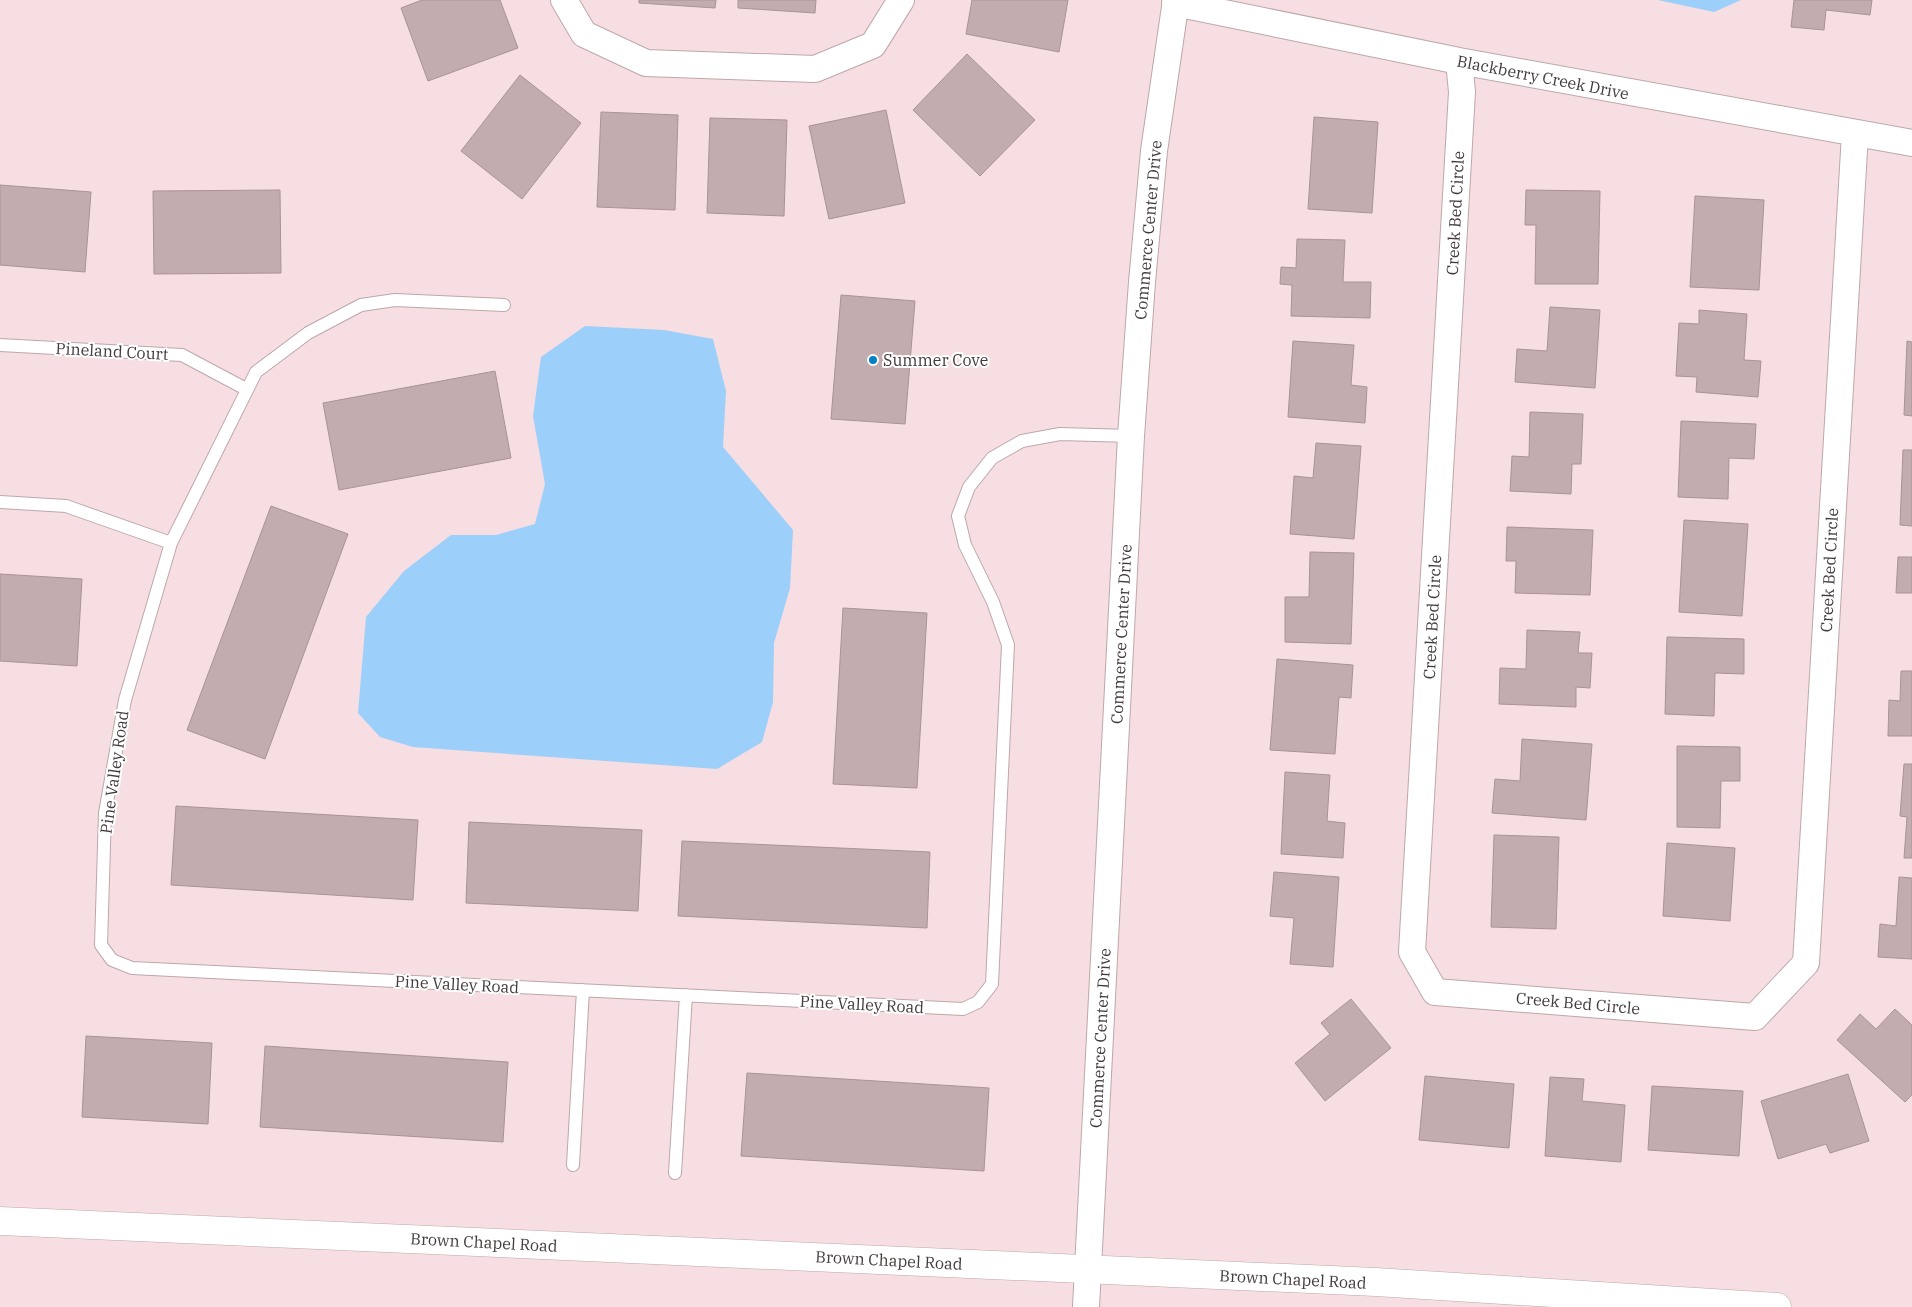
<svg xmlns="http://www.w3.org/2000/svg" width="1912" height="1307" font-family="'IBM Plex Serif',serif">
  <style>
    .water { fill: #9ccffa }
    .building { fill: #c3acb0; stroke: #a99397 }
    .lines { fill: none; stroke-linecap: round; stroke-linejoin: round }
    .service-casing { stroke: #bea7ab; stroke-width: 14 }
    .minor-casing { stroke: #bea7ab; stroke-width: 28 }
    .tertiary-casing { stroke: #bea7ab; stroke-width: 29 }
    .service { stroke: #fff; stroke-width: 12 }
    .minor { stroke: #fff; stroke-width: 26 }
    .tertiary { stroke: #fff; stroke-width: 28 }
    .poi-dot { fill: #0581c9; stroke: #fff; stroke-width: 2 }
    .labels { text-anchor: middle; stroke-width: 4; stroke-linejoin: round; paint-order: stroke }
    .street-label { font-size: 16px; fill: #433a3b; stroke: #fff }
    .poi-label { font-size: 16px; fill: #433a3b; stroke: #fff; text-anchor: start }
  </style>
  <rect width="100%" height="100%" fill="#f6dee2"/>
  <!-- water -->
  <path class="water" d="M1658 0H1741L1714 12Z
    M585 326 664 330 713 339 726 391 723 447 793 530 790 588 774 643 773 702 762 742 717 769 413 747 380 737 358 713 366 617 404 571 451 535H496L535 524 545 484 533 416 541 357Z"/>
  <!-- building -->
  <path class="building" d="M422 0H500L518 48 428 81 401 8Z
    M639 0H716L715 8 639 3Z
    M738 0H816L815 13 738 8Z
    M972 0H1068L1059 52 966 34Z
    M1794 0H1872L1870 15 1826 10 1824 30 1791 27Z
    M967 54 1035 120 980 176 913 110Z
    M520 75 581 123 522 199 461 151Z
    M886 110 905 203 829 219 809 126Z
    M601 112 678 115 675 210 597 207Z
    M1314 117 1378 122 1372 213 1308 209Z
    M710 118 787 120 784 216 707 213Z
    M0 185 91 192 85 272 0 265Z
    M280 190 281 273 154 274 153 191Z
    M1526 190 1600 191 1598 284H1535L1536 225H1525Z
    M1695 196 1764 200 1759 290 1690 287Z
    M1297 239 1345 240 1343 282H1371L1370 318 1291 316 1292 285 1280 284 1281 267 1296 268Z
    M841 295 915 301 905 424 831 419Z
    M1550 307 1600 310 1595 388 1515 382 1517 349 1547 351Z
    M1699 310 1747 314 1744 360 1761 361 1758 397 1696 392 1697 377 1676 376 1679 323 1699 324Z
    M1293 341 1354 345 1351 385 1367 387 1365 423 1288 417Z
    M1907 341 1912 342V416L1904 415Z
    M495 371 511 458 339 490 323 403Z
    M1530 412 1583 414 1581 464H1572L1571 494 1510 491 1512 456 1529 457Z
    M1681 421 1756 424 1754 459 1729 458 1728 499 1678 497Z
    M1316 443 1361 446 1354 539 1290 534 1294 476 1313 478Z
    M1903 450H1912V526L1900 525Z
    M271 506 348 534 265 759 187 730Z
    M1684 520 1748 524 1742 616 1679 612Z
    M1507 527 1593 530 1590 595 1515 593 1516 561H1506Z
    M1310 552 1354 553 1351 644 1285 642V597H1309Z
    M1898 557H1912V593H1896Z
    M0 574 82 579 77 666 0 661Z
    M843 608 927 613 917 788 833 784Z
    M1527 630 1580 632 1578 653H1592L1590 688 1576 687V707L1499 704 1500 668 1526 669Z
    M1667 637 1744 639V674L1715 673 1714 716 1665 714Z
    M1277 659 1353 665 1351 698 1339 697 1335 754 1270 750Z
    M1901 671H1912V736H1888L1889 700 1900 701Z
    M1522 739 1592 744 1586 820 1492 813 1495 779 1520 781Z
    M1677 746 1740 747V781H1721L1720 828 1677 827Z
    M1904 764H1912V858H1904L1907 817 1900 816Z
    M1285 772 1330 775 1327 821 1345 823 1343 858 1281 854Z
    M176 806 418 820 413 900 171 885Z
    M469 822 642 830 638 911 466 903Z
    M1494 835 1559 837 1556 929 1491 927Z
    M682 841 930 852 927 928 678 916Z
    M1667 843 1735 848 1730 921 1663 916Z
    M1274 872 1339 877 1333 967 1290 964 1294 918 1270 916Z
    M1899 877 1912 878V959L1878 957 1880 924 1896 926Z
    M1351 999 1391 1048 1325 1101 1295 1063 1330 1034 1321 1023Z
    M1895 1009 1912 1025V1095L1905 1102 1837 1040 1860 1014 1876 1029Z
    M86 1036 212 1043 208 1124 82 1117Z
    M265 1046 508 1062 503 1142 260 1127Z
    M747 1073 989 1088 984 1171 741 1156Z
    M1848 1074 1869 1141 1830 1153 1826 1144 1778 1159 1761 1101Z
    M1425 1076 1514 1084 1509 1148 1419 1140Z
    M1550 1077 1584 1079 1582 1101 1625 1105 1621 1162 1545 1156Z
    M1652 1086 1743 1091 1739 1156 1648 1150Z"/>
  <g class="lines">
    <defs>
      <path id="service" d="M504 305 395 300 361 305 308 333 256 372 171 543 125 700 105 813 101 945 112 960 132 968 963 1009 978 1002 992 984 1008 645 993 602 965 545 958 516 969 487 992 458 1022 441 1060 434 1131 436
        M0 345 182 355 246 389
        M0 502 66 506 171 543
        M573 1165 583 990
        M675 1173 686 995"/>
      <path id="minor" d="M564 0 584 34 646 63 815 69 873 45 901 0
        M1175 3 1459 61 1912 143
        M1459 61 1462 92 1412 952 1435 992 1755 1017 1806 963 1855 134
        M1086 1307 1131 436 1142 282 1154 151 1176 0"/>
      <path id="tertiary" d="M0 1221 1376 1282 1777 1307"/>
    </defs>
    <!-- service casing -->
    <use href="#service" class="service-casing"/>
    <!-- minor casing -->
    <use href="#minor" class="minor-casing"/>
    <!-- tertiary casing -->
    <use href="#tertiary" class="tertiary-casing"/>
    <!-- service -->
    <use href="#service" class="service"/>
    <!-- minor -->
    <use href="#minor" class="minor"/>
    <!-- tertiary -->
    <use href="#tertiary" class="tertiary"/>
  </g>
  <!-- markers -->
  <circle class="poi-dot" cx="873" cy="360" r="5"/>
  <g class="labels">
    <!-- street labels -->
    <g class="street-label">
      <text transform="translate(1543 77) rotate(11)" y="6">Blackberry Creek Drive</text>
      <text transform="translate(1455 213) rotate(-87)" y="6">Creek Bed Circle</text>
      <text transform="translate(1148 230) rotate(-85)" y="6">Commerce Center Drive</text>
      <text transform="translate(112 351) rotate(3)" y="6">Pineland Court</text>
      <text transform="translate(1829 570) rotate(-87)" y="6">Creek Bed Circle</text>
      <text transform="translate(1432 617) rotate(-87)" y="6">Creek Bed Circle</text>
      <text transform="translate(1121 634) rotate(-87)" y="6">Commerce Center Drive</text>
      <text transform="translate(114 772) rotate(-82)" y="6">Pine Valley Road</text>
      <text transform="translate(457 984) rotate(3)" y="6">Pine Valley Road</text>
      <text transform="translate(1578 1003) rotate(5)" y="6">Creek Bed Circle</text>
      <text transform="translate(862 1004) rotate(3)" y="6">Pine Valley Road</text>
      <text transform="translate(1100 1038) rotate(-87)" y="6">Commerce Center Drive</text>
      <text transform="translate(484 1242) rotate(3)" y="6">Brown Chapel Road</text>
      <text transform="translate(889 1260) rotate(3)" y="6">Brown Chapel Road</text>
      <text transform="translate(1293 1279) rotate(3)" y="6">Brown Chapel Road</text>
    </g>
    <!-- poi labels -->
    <g class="poi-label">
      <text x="883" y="366">Summer Cove</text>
    </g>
  </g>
</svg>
